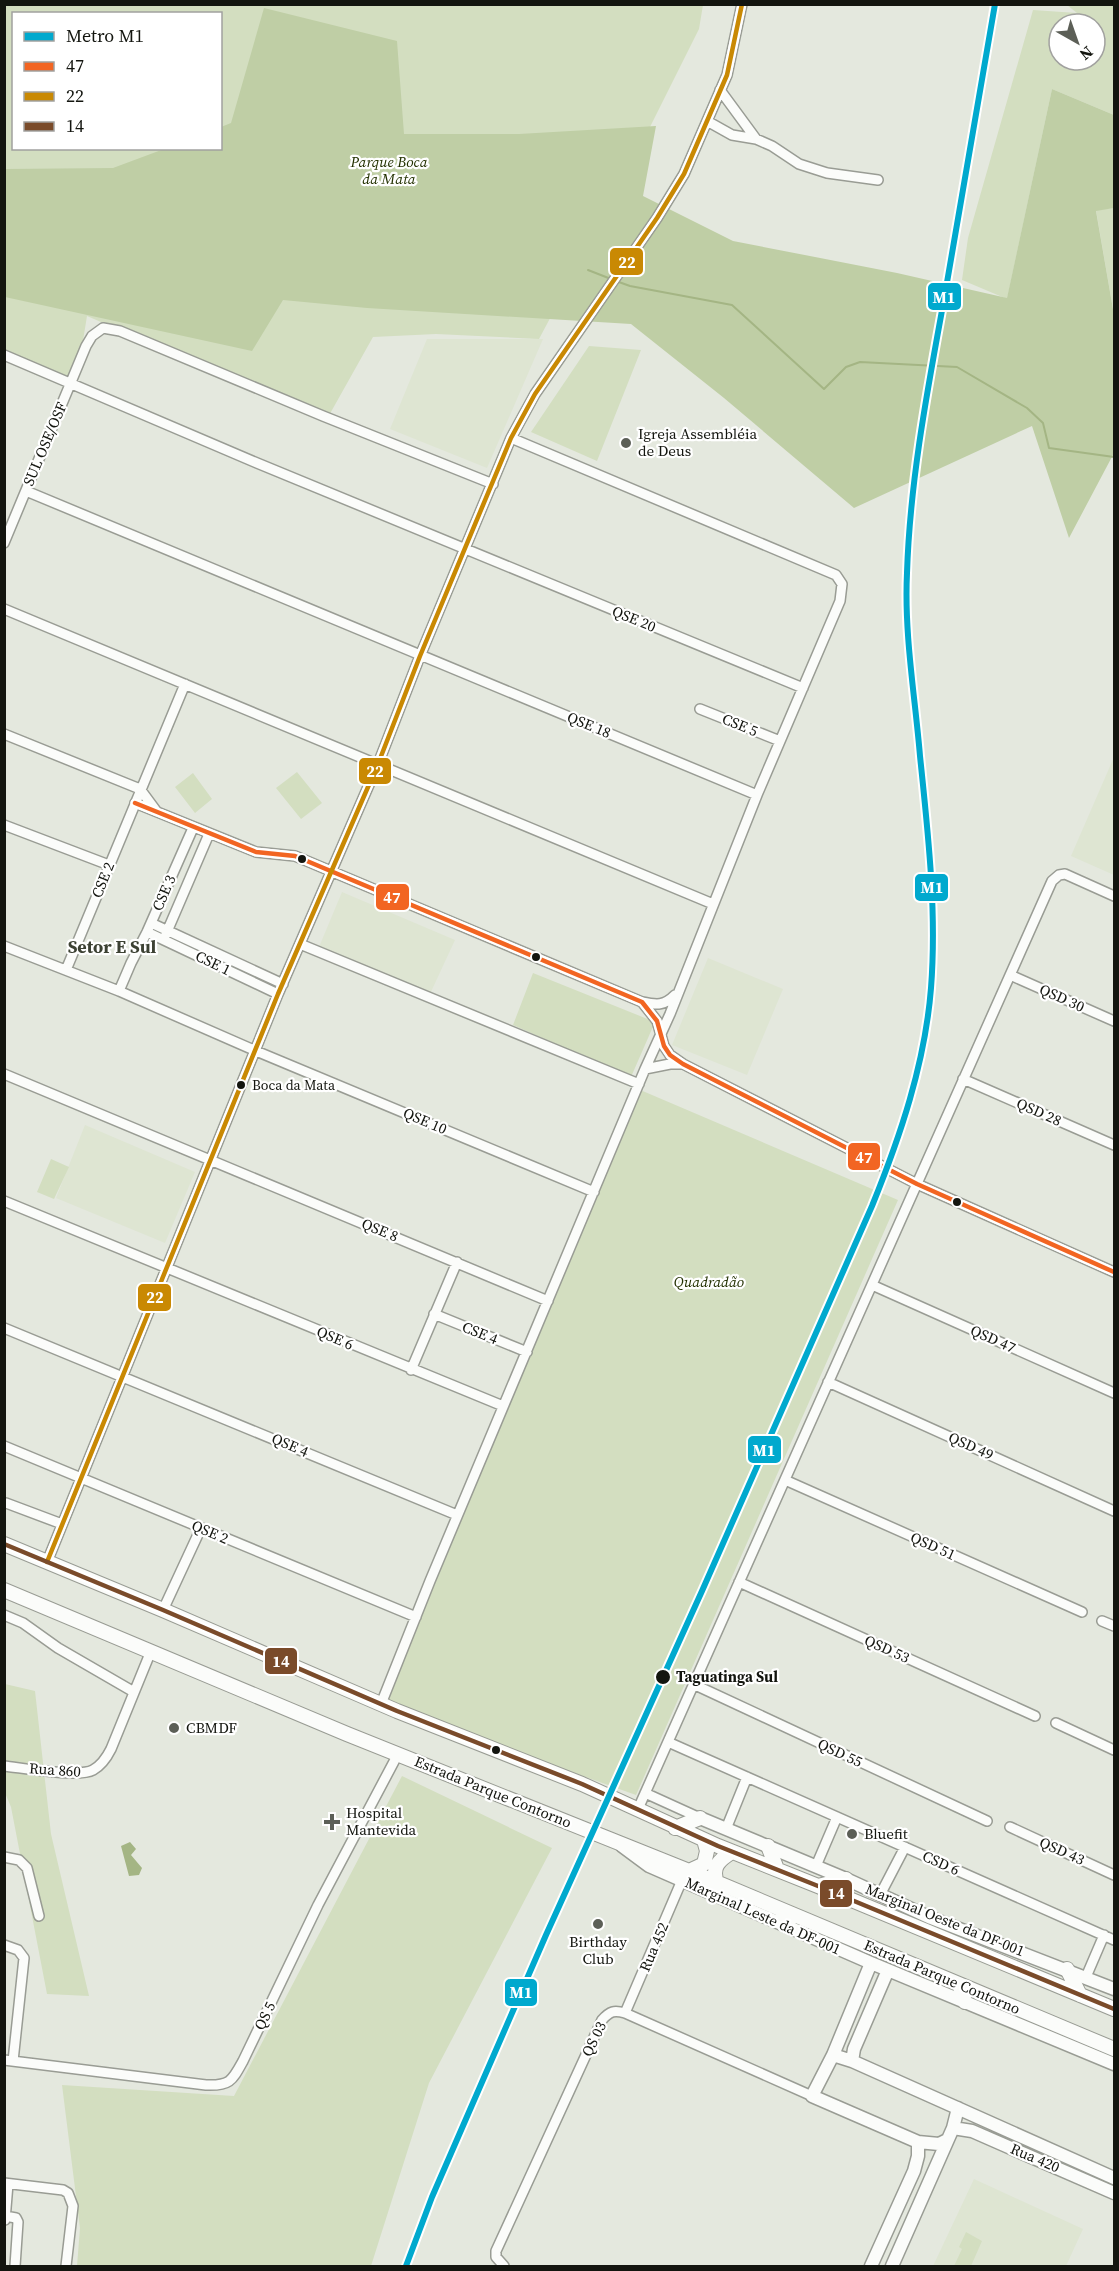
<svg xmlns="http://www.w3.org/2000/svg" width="1119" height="2271" font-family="'Source Serif 4',serif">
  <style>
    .built { fill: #dee5d2 }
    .green { fill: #d3dec0; fill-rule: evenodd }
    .forest { fill: #bfcea5 }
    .water { fill: #a4b584 }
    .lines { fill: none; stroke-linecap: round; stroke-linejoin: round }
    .stream { stroke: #a4b584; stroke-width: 2 }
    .minor-casing { stroke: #999c94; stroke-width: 12 }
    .major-casing { stroke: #999c94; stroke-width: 15 }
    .highway-casing { stroke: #999c94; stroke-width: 16 }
    .minor { stroke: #fbfcfa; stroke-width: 9 }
    .major { stroke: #fbfcfa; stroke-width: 12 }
    .highway { stroke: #fbfcfa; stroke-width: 14 }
    .bus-1-casing { stroke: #fff; stroke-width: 9 }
    .bus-2-casing { stroke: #fff; stroke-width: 9 }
    .bus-3-casing { stroke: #fff; stroke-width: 9 }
    .bus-1 { stroke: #f26522; stroke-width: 4.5 }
    .bus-2 { stroke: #c98903; stroke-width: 4.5 }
    .bus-3 { stroke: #7a4b2a; stroke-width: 4.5 }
    .metro-1-casing { stroke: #fff; stroke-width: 10 }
    .metro-1 { stroke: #00a9ce; stroke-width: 6 }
    .poi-dot { fill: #5c5f57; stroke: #fff; stroke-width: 2 }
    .bus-dot { fill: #13150f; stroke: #fff; stroke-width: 2 }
    .labels { text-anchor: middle; stroke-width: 4.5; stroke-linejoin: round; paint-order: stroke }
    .bus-label { font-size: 14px; fill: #13150f; stroke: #fff; text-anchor: start }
    .park-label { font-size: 15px; font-style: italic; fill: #233100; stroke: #fff }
    .poi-label { font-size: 15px; fill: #13150f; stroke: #fff; text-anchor: start }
    .street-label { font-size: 15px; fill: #13150f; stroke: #fff }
    .stop-label { font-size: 15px; font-weight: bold; fill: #13150f; stroke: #fff; text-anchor: start }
    .quarter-label { font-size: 18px; font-weight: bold; fill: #3c4133; stroke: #fff }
    .line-badge { stroke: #fff; stroke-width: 2 }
    .badge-label { font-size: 16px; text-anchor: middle; font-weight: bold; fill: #fff }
  </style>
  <rect width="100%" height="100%" fill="#e4e8de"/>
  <!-- built -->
  <path class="built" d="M427 339H543L487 468 390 429Z
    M1114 757V875L1071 856Z
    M342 892 455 940 430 994 319 947Z
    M708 958 783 989 747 1075 672 1045Z
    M85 1125 195 1172 165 1243 56 1198Z
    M974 2179 1083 2229 1066 2266H933Z"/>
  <!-- green -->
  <path class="green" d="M4 5H703L699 29 622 183 539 339 436 334 373 337 327 419 87 316 75 390 5 354ZM14 14H220V148H14Z
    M1067 5H1114V115L1052 89 1007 299 962 280 968 238 1033 10 1077 13ZM1059 24H1095V60H1059Z
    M1114 208V315L1096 210Z
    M589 346 641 350 597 461 531 432Z
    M297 772 322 803 301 819 276 788Z
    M193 773 212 799 195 813 175 787Z
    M533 973 655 1022 631 1077 513 1025Z
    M638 1089 898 1200 636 1795 381 1704Z
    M51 1159 69 1167 54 1199 37 1192Z
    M5 1684 35 1691 51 1834 89 1996 47 1994 11 1807 5 1793Z
    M402 1776 552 1848 429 2083 371 2266H77L80 2228 62 2085 234 2096Z
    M966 2232 982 2241 971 2266H954L962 2249 959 2247Z"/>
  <!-- forest -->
  <path class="forest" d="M264 8 397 41 404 134H519L656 126 643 196 733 241 897 273 1007 298 1052 89 1114 115V208L1096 211 1114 315V453L1069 538 1032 426 854 508 724 398 631 324 367 308 283 300 252 351 5 297V169L113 168 164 149 220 148 221 127 231 123Z"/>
  <!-- water -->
  <path class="water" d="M130 1842 136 1849 131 1855 142 1868 139 1875 129 1876 121 1846Z"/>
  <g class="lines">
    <!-- stream -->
    <path class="stream" d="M588 270 611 279
      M616 281 630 286 732 305 824 389 846 367 860 362 957 367 1027 408 1043 423 1049 448 1114 457"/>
    <defs>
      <path id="minor" d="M720 90 756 139
        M707 121 732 135 756 139 772 146 799 164 827 173 878 180
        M4 355 257 463 803 688
        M26 491 757 795
        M4 543 86 346 92 336 103 328 120 331 323 416 493 484
        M4 609 713 904
        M700 709 780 741
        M4 734 140 789 157 812
        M135 803 256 852 295 856 642 1002 657 1021 664 1046 670 1055 683 1064 917 1184 1114 1272
        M4 825 109 865
        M151 923 283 984
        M147 932 278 994
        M166 934 209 834
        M300 944 639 1084
        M4 946 119 991 256 1051 594 1192
        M66 970 185 684
        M1010 975 1114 1021
        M119 991 131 963 147 932 193 828
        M642 1002C657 1005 664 1006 675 995
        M645 1069 670 1064H683
        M4 1074 548 1301
        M963 1079 1114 1145
        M4 1201 503 1406
        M872 1285 1114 1393
        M434 1314 527 1352
        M4 1328 457 1515
        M411 1370 457 1262
        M828 1382 1114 1511
        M4 1446 416 1617
        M785 1480 1082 1612
        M6 1503 62 1524
        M47 1562 278 994 378 764 420 656 511 438 535 394 657 218 684 174 727 75 742 4
        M739 1582 1035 1716
        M163 1610 201 1528
        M4 1615 23 1623 58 1648 134 1692
        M1102 1621 1114 1626
        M693 1684 987 1821
        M381 1704 430 1581 645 1069 670 1014 757 795 840 601 842 584 836 575 511 438
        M1056 1723 1114 1750
        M668 1742 1114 1940
        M4 1766C23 1768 79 1778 93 1770 102 1765 107 1757 111 1749L151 1651
        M645 1793 700 1818
        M638 1809 1052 881 1059 875 1065 874 1114 896
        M1010 1827 1114 1875
        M726 1829 747 1777
        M4 1857 19 1860 27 1868 39 1916
        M816 1866 837 1817
        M880 1895 905 1847
        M4 1945 18 1950 24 1958 13 2061
        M1086 1977 1104 1935
        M625 2013 682 1880
        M4 2060 206 2085C230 2086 232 2081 243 2061L318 1905 398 1754
        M4 2183 63 2190 68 2193 73 2206 66 2266
        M5 2216 16 2218 18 2222 15 2266
        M5 2220 8 2184
        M504 2266 496 2257V2251L602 2020C610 2011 614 2010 625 2013L812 2096"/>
      <path id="major" d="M700 1818 846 1879 931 1918 1114 1989
        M622 1846 649 1866 871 1963 1114 2064
        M871 1963 833 2055 812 2096 918 2142 939 2144 947 2140
        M833 2055 852 2061 1114 2178
        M852 2061 854 2049 888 1970
        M953 2128 972 2131 1114 2193
        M871 2266 914 2171 918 2156V2142
        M892 2266 953 2128 958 2108"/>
      <path id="highway" d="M4 1544 163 1610 397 1711 582 1784 718 1846 818 1886 1114 2009
        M4 1590 347 1734 704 1877 1114 2049
        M675 1828 700 1818
        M768 1846 777 1869
        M689 1871 704 1864 707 1851 704 1840
        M717 1883C711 1867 719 1860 732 1852
        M818 1886 846 1879
        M781 1910 789 1926
        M1067 1969 1080 1995
        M959 1984 965 2002"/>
    </defs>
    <!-- minor casing -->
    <use href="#minor" class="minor-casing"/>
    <!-- major casing -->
    <use href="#major" class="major-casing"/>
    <!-- highway casing -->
    <use href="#highway" class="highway-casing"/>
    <!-- minor -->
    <use href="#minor" class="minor"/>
    <!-- major -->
    <use href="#major" class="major"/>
    <!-- highway -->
    <use href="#highway" class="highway"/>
    <defs>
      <path id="bus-1" d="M135 803 256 852 295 856 642 1002 657 1021 664 1046 670 1055 683 1064 917 1184 1114 1272"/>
      <path id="bus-2" d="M47 1562 278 994 378 764 420 656 511 438 535 394 657 218 684 174 727 75 742 4"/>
      <path id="bus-3" d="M4 1544 163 1610 397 1711 582 1784 718 1846 818 1886 1114 2009"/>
    </defs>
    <!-- bus-1 casing -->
    <use href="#bus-1" class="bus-1-casing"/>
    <!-- bus-2 casing -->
    <use href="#bus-2" class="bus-2-casing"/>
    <!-- bus-3 casing -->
    <use href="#bus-3" class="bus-3-casing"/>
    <!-- bus-1 -->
    <use href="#bus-1" class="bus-1"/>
    <!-- bus-2 -->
    <use href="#bus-2" class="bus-2"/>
    <!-- bus-3 -->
    <use href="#bus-3" class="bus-3"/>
    <defs>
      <path id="metro-1" d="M406 2266 432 2197 546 1935 702 1591 872 1206C900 1137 925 1064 931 988 937 911 928 833 920 756 915 696 904 634 907 573 910 479 928 387 945 294 962 198 978 101 995 4"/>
    </defs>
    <!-- metro-1 casing -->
    <use href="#metro-1" class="metro-1-casing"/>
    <!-- metro-1 -->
    <use href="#metro-1" class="metro-1"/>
  </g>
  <!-- markers -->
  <g class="poi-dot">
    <circle cx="626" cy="443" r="6"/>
    <circle cx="174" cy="1728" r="6"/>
    <path d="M329 1813h6v6h6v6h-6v6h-6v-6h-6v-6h6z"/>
    <circle cx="852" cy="1834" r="6"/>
    <circle cx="598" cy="1924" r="6"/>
  </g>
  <g class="bus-dot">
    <circle cx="302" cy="859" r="5"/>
    <circle cx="536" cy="957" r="5"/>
    <circle cx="241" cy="1085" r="5"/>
    <circle cx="957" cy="1202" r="5"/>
    <circle cx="663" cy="1677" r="8"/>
    <circle cx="496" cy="1750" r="5"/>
  </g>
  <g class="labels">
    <!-- bus labels -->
    <g class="bus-label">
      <text x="252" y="1090">Boca da Mata</text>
    </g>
    <!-- park labels -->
    <g class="park-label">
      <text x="389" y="167">Parque Boca<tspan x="389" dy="17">da Mata</tspan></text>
      <text x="709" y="1287">Quadradão</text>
    </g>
    <!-- poi labels -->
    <g class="poi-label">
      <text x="638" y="439">Igreja Assembléia<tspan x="638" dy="17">de Deus</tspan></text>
      <text x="186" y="1733">CBMDF</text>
      <text x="346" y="1818">Hospital<tspan x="346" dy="17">Mantevida</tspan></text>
      <text x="864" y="1839">Bluefit</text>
      <text x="598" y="1947" text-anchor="middle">Birthday<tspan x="598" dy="17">Club</tspan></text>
    </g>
    <!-- street labels -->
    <g class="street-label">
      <text transform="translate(45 444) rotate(-67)" y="5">SUL OSE/OSF</text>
      <text transform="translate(634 619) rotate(22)" y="5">QSE 20</text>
      <text transform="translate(589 725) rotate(22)" y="5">QSE 18</text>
      <text transform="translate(740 725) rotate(22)" y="5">CSE 5</text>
      <text transform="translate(103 880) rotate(-68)" y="5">CSE 2</text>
      <text transform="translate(164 893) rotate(-67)" y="5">CSE 3</text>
      <text transform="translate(213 963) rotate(26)" y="5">CSE 1</text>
      <text transform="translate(1062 998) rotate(24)" y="5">QSD 30</text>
      <text transform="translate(1039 1112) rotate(24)" y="5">QSD 28</text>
      <text transform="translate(425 1121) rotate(23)" y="5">QSE 10</text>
      <text transform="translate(380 1230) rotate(22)" y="5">QSE 8</text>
      <text transform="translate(480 1333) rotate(22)" y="5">CSE 4</text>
      <text transform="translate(335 1338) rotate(23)" y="5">QSE 6</text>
      <text transform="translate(993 1339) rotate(24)" y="5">QSD 47</text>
      <text transform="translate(290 1445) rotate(23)" y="5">QSE 4</text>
      <text transform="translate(971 1446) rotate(24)" y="5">QSD 49</text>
      <text transform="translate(210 1532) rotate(23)" y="5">QSE 2</text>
      <text transform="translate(933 1546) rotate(24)" y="5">QSD 51</text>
      <text transform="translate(887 1649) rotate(24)" y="5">QSD 53</text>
      <text transform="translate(840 1753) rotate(25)" y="5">QSD 55</text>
      <text transform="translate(55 1770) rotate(4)" y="5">Rua 860</text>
      <text transform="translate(493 1792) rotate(22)" y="5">Estrada Parque Contorno</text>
      <text transform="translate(1062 1851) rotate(24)" y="5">QSD 43</text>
      <text transform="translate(941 1863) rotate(24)" y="5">CSD 6</text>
      <text transform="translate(763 1916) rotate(24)" y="5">Marginal Leste da DF-001</text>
      <text transform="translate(945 1920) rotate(22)" y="5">Marginal Oeste da DF-001</text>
      <text transform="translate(654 1947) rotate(-67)" y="5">Rua 452</text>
      <text transform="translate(942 1977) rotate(23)" y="5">Estrada Parque Contorno</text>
      <text transform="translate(265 2016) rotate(-64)" y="5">QS 5</text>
      <text transform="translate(594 2039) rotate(-64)" y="5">QS 03</text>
      <text transform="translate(1035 2158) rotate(23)" y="5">Rua 420</text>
    </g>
    <!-- stop labels -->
    <g class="stop-label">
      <text x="676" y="1682">Taguatinga Sul</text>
    </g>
    <!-- quarter labels -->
    <g class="quarter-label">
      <text x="112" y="953">Setor E Sul</text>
    </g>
  </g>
  <g class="line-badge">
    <rect x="609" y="247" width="35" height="29" rx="6" fill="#c98903"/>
    <rect x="927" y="282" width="35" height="29" rx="6" fill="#00a9ce"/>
    <rect x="358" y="757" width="34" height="28" rx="6" fill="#c98903"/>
    <rect x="914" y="873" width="35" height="29" rx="6" fill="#00a9ce"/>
    <rect x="375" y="883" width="35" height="28" rx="6" fill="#f26522"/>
    <rect x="847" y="1142" width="34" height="29" rx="6" fill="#f26522"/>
    <rect x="137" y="1283" width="35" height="29" rx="6" fill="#c98903"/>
    <rect x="747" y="1435" width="35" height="29" rx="6" fill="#00a9ce"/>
    <rect x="264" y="1647" width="34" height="28" rx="6" fill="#7a4b2a"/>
    <rect x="819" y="1879" width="34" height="29" rx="6" fill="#7a4b2a"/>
    <rect x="504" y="1978" width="34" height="29" rx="6" fill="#00a9ce"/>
  </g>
  <g class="badge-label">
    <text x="627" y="268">22</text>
    <text x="944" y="303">M1</text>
    <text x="375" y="777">22</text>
    <text x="932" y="893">M1</text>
    <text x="392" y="903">47</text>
    <text x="864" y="1163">47</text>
    <text x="155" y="1303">22</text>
    <text x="764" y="1456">M1</text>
    <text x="281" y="1667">14</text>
    <text x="836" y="1899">14</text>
    <text x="521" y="1998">M1</text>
  </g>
  <!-- border -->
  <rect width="1119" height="2271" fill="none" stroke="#13150f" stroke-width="12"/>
  <!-- legend -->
  <rect x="12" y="12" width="210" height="138" fill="#ffffff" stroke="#a1a19f" stroke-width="1.5"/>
  <rect x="24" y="32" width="30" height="9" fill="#00a9ce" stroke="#a1a19f" stroke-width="1.5"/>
  <text x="66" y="42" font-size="18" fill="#13150f">Metro M1</text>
  <rect x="24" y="62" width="30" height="9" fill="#f26522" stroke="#a1a19f" stroke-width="1.5"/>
  <text x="66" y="72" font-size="18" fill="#13150f">47</text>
  <rect x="24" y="92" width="30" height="9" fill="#c98903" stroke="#a1a19f" stroke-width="1.5"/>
  <text x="66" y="102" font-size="18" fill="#13150f">22</text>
  <rect x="24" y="122" width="30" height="9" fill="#7a4b2a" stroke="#a1a19f" stroke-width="1.5"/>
  <text x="66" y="132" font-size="18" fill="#13150f">14</text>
  <!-- north arrow -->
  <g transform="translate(1077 42) rotate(140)"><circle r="28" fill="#ffffff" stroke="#a1a19f" stroke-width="1.5"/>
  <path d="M0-4.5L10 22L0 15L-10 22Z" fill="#5c5f57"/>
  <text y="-9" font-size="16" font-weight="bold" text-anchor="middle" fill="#13150f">N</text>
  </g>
</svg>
